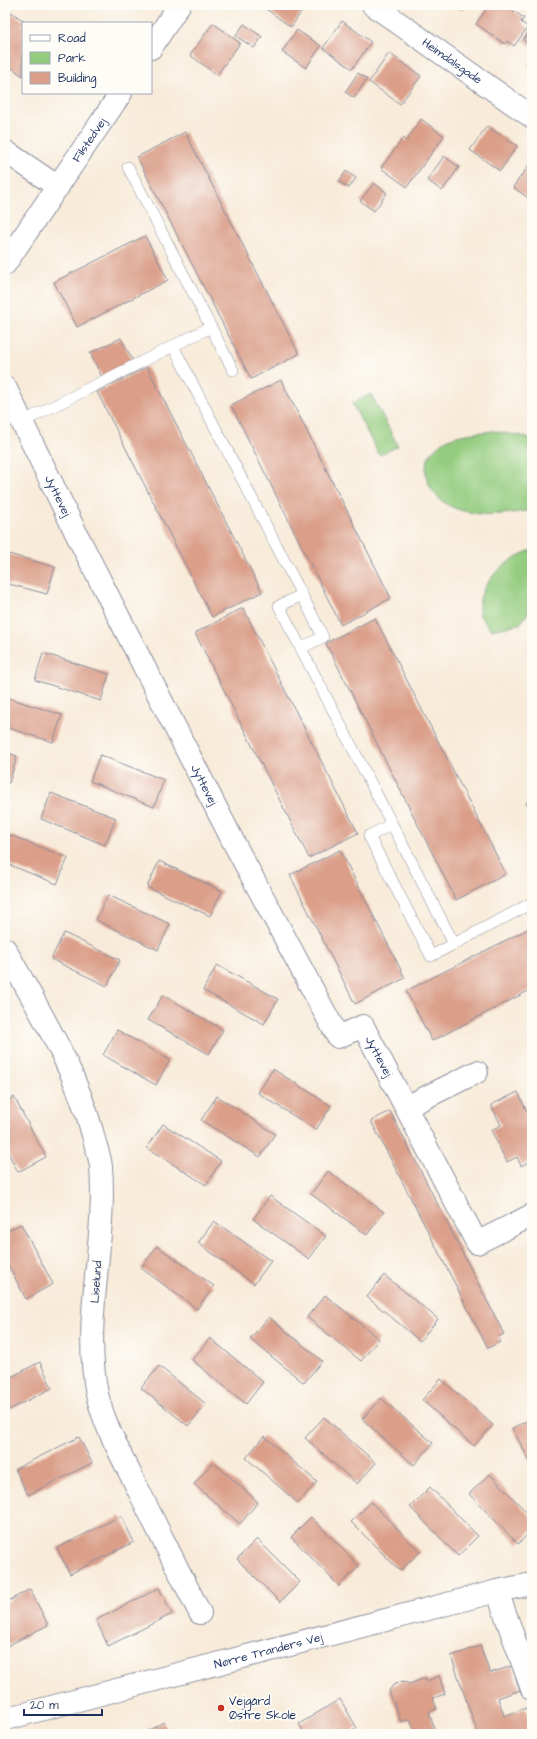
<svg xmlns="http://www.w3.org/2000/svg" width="537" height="1739" font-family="'Architects Daughter',sans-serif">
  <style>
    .green { fill: #94cc7f; stroke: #587e6e }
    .building { fill: #da9e89 }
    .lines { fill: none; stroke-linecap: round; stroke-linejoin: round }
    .lane-casing { stroke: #8a8d9c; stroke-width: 12 }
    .street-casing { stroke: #8a8d9c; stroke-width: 24 }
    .secondary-casing { stroke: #8a8d9c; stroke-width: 24 }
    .lane { stroke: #fff; stroke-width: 11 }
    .street { stroke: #fff; stroke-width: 22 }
    .secondary { stroke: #fff; stroke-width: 22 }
    .poi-dot { fill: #c8321e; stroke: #fdfcf7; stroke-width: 1.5 }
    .labels { text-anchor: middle; stroke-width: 3.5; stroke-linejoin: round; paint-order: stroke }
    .street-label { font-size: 12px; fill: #1b2f5e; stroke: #fdfcf7 }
    .poi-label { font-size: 12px; fill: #1b2f5e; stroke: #fdfcf7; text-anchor: start }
  </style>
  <rect width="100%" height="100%" fill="#fdfcf7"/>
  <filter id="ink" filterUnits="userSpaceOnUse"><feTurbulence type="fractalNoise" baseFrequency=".025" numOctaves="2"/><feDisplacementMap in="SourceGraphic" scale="8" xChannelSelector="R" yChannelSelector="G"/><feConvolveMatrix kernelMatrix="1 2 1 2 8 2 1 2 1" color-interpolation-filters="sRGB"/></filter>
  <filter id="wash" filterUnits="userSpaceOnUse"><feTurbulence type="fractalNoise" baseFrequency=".012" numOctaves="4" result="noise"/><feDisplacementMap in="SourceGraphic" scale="16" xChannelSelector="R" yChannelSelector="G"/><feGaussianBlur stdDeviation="0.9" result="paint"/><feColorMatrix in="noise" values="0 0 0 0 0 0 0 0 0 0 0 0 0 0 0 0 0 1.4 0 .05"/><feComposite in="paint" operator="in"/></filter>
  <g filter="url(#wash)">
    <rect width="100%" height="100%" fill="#f8ebd9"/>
    <!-- green -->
    <path class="green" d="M371 394 398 446 379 455 352 403Z
      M493 431 522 436 532 440V510C507 514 482 518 457 509 427 499 412 462 443 442 457 433 478 433 493 431Z
      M532 550V607L520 624 491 630C488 625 482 620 480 615 473 586 508 557 532 550Z"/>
    <g id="blocks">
      <!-- building -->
      <path class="building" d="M263 5H306L291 27 262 6Z
        M449 5H466L462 10 456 6 454 9Z
        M489 5H505L524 18 521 22 528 27 514 46 507 41 505 44 476 24Z
        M5 8 27 23H23V76L6 64 10 58 5 55Z
        M342 21 371 42 352 69 323 48Z
        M213 23 240 43 217 75 190 55Z
        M244 24 262 37 254 48 236 36Z
        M532 27V47L523 40Z
        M297 30 321 46 306 68 282 52Z
        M389 53 421 76 400 104 369 82Z
        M532 59V68L528 65Z
        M358 73 367 79 354 98 345 92Z
        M421 119 444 136 407 187 381 168 403 138 406 141Z
        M487 126 517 146 500 171 470 150Z
        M185 132 299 354 251 379 137 157Z
        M444 156 459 167 442 191 427 180Z
        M532 161V201L513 187Z
        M346 171 356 178 349 188 339 182Z
        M374 183 387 193 374 211 360 201Z
        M145 236 168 280 77 327 54 282Z
        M121 338 133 361 102 377 90 353Z
        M147 367 262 592 212 617 97 392Z
        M281 380 391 598 341 625 231 405Z
        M5 553 55 567 47 594 5 583Z
        M243 608 358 833 309 858 195 633Z
        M5 609 9 610 5 624Z
        M375 618 506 874 456 900 326 643Z
        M43 653 109 674 101 701 35 680Z
        M5 697 62 715 53 742 5 727Z
        M5 752 17 756 9 783 5 781Z
        M100 755 164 780 154 807 90 781Z
        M51 793 116 818 105 845 41 819Z
        M532 800V815L526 803Z
        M10 835 68 858 57 884 5 863V847Z
        M340 850 405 978 355 1004 290 875Z
        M159 861 222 891 210 916 147 887Z
        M108 895 170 924 158 950 96 920Z
        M532 927V989L432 1041 406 991Z
        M64 933 120 960 107 986 51 959Z
        M217 965 278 999 264 1024 203 990Z
        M163 995 223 1030 209 1054 148 1020Z
        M117 1030 170 1060 156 1085 103 1055Z
        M273 1069 331 1106 316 1130 258 1093Z
        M518 1092 527 1112 532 1110V1160L521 1166 517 1157 507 1162 491 1130 501 1125 491 1105Z
        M217 1096 275 1134 260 1157 201 1120Z
        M14 1097 46 1157 18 1172 5 1147V1102Z
        M390 1111 504 1334 498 1337 500 1342 488 1348 371 1121Z
        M163 1124 221 1161 206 1185 147 1148Z
        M328 1171 384 1212 367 1235 311 1194Z
        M270 1196 326 1236 309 1259 253 1219Z
        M214 1221 271 1261 254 1284 198 1243Z
        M21 1224 53 1284 26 1299 5 1259V1232Z
        M157 1246 214 1286 197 1309 141 1268Z
        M384 1275 438 1319 420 1341 367 1297Z
        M325 1295 379 1339 361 1361 307 1317Z
        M269 1317 322 1361 304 1383 250 1339Z
        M210 1338 263 1382 246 1404 192 1360Z
        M40 1362 52 1388 5 1412V1380Z
        M159 1366 206 1404 188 1426 141 1388Z
        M441 1379 493 1425 474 1446 422 1400Z
        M381 1398 433 1443 414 1465 362 1419Z
        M324 1417 376 1463 357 1484 305 1438Z
        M532 1419V1463H531L512 1428Z
        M264 1436 317 1482 298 1503 246 1458Z
        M79 1437 92 1463 28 1495 15 1469Z
        M213 1462 258 1502 240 1524 194 1484Z
        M490 1474 532 1518V1530L518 1544 469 1494Z
        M430 1487 478 1536 458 1556 410 1507Z
        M371 1502 420 1552 400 1571 351 1522Z
        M121 1516 134 1542 70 1574 57 1548Z
        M311 1517 359 1566 339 1586 291 1537Z
        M257 1539 300 1582 280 1602 237 1559Z
        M159 1588 172 1614 108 1646 96 1620Z
        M30 1589 48 1625 5 1647V1603Z
        M480 1646 490 1673 512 1666 520 1690 498 1698 504 1716 526 1708 532 1724V1733L478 1734 451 1656Z
        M439 1676 445 1694 433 1698 437 1709 429 1712 435 1731 427 1734H416L410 1719 401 1722 389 1691 393 1685 403 1681 409 1684 426 1678 427 1681Z
        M340 1699 357 1728 347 1734H305L299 1724Z
        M163 1722 170 1734H143Z"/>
    </g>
  </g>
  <g filter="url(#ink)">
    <use href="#blocks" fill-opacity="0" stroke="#8a8d9c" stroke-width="1"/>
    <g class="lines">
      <defs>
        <path id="lane" d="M128 167 233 370
          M173 346 302 595 279 606 454 944
          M22 422 211 327
          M301 648 323 637 302 595
          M392 824 369 836 431 956 532 903"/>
        <g id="street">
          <path id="s1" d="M373 5 532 117"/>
          <path d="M151 48 179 5"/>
          <path d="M5 151 58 187"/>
          <path id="s2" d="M5 264 121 93"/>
          <path id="s3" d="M5 387 78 537 235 845 338 1037 363 1026 477 1243 532 1215"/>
          <path d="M5 949C38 1009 76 1069 93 1135 95 1145 100 1156 101 1167 107 1241 82 1320 97 1394 104 1425 122 1457 136 1485 157 1528 178 1570 200 1613"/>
          <path d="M406 1107 477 1072"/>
          <path d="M497 1591 532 1689"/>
        </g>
        <g id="secondary">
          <path id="s4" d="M5 1719 497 1591 532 1584"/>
        </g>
      </defs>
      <!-- lane casing -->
      <use href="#lane" class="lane-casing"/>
      <!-- street casing -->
      <use href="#street" class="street-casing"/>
      <!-- secondary casing -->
      <use href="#secondary" class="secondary-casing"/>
      <!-- lane -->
      <use href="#lane" class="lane"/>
      <!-- street -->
      <use href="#street" class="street"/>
      <!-- secondary -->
      <use href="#secondary" class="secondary"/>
    </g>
  </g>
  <!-- markers -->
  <circle class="poi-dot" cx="221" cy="1708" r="4"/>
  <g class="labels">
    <!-- street labels -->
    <g class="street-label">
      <text dy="4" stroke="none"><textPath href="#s1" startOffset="97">Heimdalsgade</textPath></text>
      <text dy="4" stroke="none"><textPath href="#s2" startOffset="150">Filstedvej</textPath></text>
      <text dy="4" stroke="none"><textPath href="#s3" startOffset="121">Jyttevej</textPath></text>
      <text dy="4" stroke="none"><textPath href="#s3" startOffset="445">Jyttevej</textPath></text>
      <text dy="4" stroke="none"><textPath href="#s3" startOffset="792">Jyttevej</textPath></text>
      <text transform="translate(96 1282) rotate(-86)" y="4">Liselund</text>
      <text dy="4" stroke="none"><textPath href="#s4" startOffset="272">Nørre Tranders Vej</textPath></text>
    </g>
    <!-- poi labels -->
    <g class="poi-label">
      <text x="229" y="1705">Vejgård<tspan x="229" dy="14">Østre Skole</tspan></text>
    </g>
  </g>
  <!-- margin -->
  <rect width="537" height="1739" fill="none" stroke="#fdfcf7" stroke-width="20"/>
  <!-- legend -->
  <rect x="22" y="22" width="130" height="72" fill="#fdfcf7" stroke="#a3aaba"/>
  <rect x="30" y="35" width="20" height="6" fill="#ffffff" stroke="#a3aaba"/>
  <text x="58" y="42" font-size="12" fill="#1b2f5e">Road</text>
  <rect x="30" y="52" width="20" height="12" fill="#94cc7f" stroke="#a3aaba"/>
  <text x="58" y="62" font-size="12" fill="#1b2f5e">Park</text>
  <rect x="30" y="72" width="20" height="12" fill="#da9e89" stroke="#a3aaba"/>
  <text x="58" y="82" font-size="12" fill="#1b2f5e">Building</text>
  <!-- scale -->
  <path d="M24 1709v6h78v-6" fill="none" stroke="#1b2f5e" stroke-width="2"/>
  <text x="30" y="1709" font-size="12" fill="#1b2f5e" stroke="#fdfcf7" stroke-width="3" paint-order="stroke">20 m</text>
</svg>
